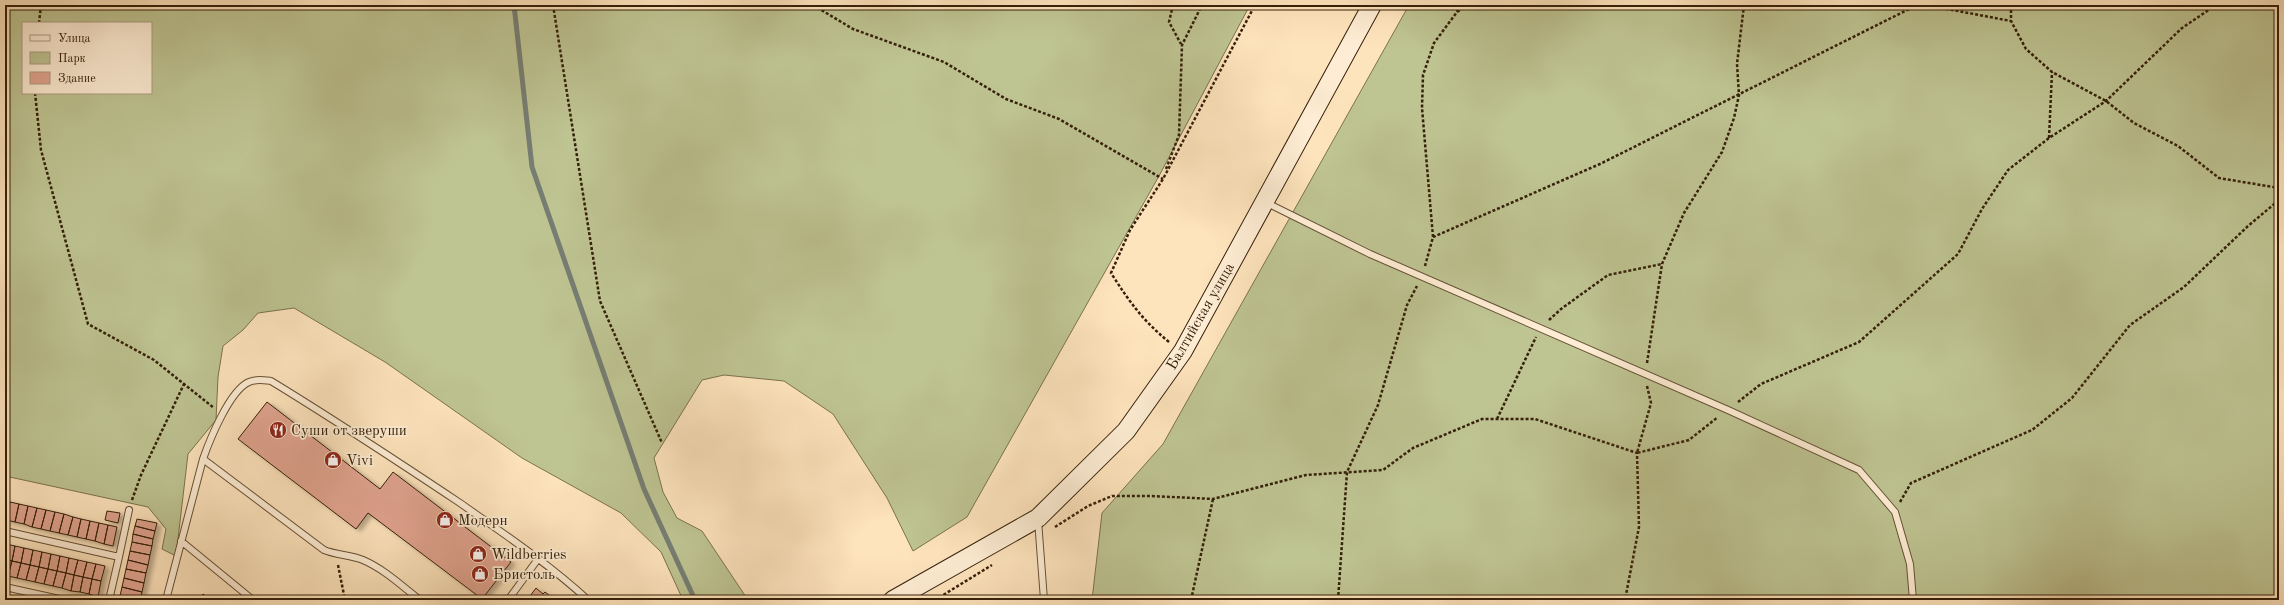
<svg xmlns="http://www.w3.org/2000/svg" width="2284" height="605" font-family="'Old Standard TT',serif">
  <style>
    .green { fill: #bec492; stroke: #7a724e; fill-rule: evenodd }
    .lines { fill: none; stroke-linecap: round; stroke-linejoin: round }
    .stream { stroke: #767e73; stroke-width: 5 }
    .building { fill: #e1a490; stroke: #352009; filter: url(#shadow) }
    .service-casing { stroke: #675136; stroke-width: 8 }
    .secondary-casing { stroke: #352009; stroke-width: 20 }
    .path { stroke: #352009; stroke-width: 2.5; stroke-dasharray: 3 2; stroke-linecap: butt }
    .service { stroke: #feedd4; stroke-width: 6 }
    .secondary { stroke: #feedd4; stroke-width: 18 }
    .labels { text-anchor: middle; stroke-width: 3.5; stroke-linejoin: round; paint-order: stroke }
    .street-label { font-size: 15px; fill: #352009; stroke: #feedd4 }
    .poi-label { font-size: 15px; fill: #352009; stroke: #feedd4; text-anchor: start }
  </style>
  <defs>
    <filter id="shadow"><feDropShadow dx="4.5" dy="2.5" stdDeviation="2" flood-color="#0004"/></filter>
  </defs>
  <rect width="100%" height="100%" fill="#fee4bd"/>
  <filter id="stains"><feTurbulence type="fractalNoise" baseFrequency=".005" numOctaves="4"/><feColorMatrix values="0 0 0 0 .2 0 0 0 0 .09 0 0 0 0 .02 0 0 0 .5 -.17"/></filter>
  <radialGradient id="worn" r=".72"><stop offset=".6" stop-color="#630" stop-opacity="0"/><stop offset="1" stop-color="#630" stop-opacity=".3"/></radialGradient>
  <!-- green -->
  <path class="green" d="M5 5H1250L1159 176 967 517 913 551 887 498 833 414 784 381 724 375 702 380 654 458 663 492 677 518 702 531 748 600H683L661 552 621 513 522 458 385 362 294 308 258 313 243 330 223 346 218 377 216 420 188 454 176 556 162 549 166 529 148 507 5 476ZM23 23H151V93H23Z
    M1409 5H2279V600H1092L1102 513 1163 444Z"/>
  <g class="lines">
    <!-- stream -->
    <path class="stream" d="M514 5 532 167 644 489 695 600"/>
  </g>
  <!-- building -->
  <path class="building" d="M267 402 380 489 393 472 511 562 482 599 368 513 356 529 238 439Z
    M5 500 10 502 6 520H5Z
    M10 502 19 504 15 522 6 520Z
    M19 504 28 506 24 524 15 522Z
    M28 506 37 508 32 527 24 524Z
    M37 508 46 510 41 529 32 527Z
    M46 510 55 512 50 531 41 529Z
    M107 511 120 513 118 523 105 520Z
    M55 512 64 514 59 533 50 531Z
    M64 514 73 517 68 535 59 533Z
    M73 517 81 519 77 537 68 535Z
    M81 519 90 521 86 539 77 537Z
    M137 519 157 523 155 531 135 526Z
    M90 521 99 523 95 541 86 539Z
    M99 523 108 525 104 544 95 541Z
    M108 525 117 527 113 546 104 544Z
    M135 526 155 531 153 539 133 534Z
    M133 534 153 539 152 546 132 542Z
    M132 542 152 546 150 555 130 551Z
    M6 544 15 546 12 561 5 559Z
    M15 546 24 548 21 563 12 561Z
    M24 548 33 550 30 565 21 563Z
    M33 550 42 552 39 567 30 565Z
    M130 551 150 555 148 565 128 560Z
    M42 552 51 554 48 569 39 567Z
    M51 554 60 556 57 571 48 569Z
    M60 556 69 558 66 573 57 571Z
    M69 558 78 560 74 575 66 573Z
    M5 559 12 561 8 576H5Z
    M78 560 87 562 83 577 74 575Z
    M128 560 148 565 146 573 126 569Z
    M12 561 21 563 17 578 8 576Z
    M87 562 96 564 92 579 83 577Z
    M21 563 30 565 26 580 17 578Z
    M96 564 105 566 101 581 92 579Z
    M30 565 39 567 35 582 26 580Z
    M39 567 48 569 44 584 35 582Z
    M48 569 57 571 53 586 44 584Z
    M126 569 146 573 144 583 124 578Z
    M57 571 66 573 62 588 53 586Z
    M66 573 74 575 71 591 62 588Z
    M74 575 83 577 80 592 71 591Z
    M83 577 92 579 89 594 80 592Z
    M124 578 144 583 142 592 122 587Z
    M92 579 101 581 98 597 89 594Z
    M122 587 142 592 140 600 120 596Z
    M536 588 543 594 545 592 555 600H527Z
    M203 594 211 600H199Z
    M120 596 138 600H119Z"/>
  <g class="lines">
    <defs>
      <path id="service" d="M1265 202 1370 254 1728 410 1859 470 1895 512 1910 564 1913 600
        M1038 520 1044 600
        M5 531 119 557 109 600
        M181 541 253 600
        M119 557 129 510
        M5 587 64 600
        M166 600 203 459
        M420 600C402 586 384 569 363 560 351 555 336 555 324 550L203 459C210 439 230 390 249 382 257 379 263 380 271 381 335 420 397 461 460 503 504 534 549 564 588 600
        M508 600 538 559"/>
      <path id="secondary" d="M893 600 1038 518 1126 431 1183 351 1372 5"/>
    </defs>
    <!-- service casing -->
    <use href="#service" class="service-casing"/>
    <!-- secondary casing -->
    <use href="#secondary" class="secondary-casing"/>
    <!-- path -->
    <path class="path" d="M553 5 600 301 662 443
      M813 5 853 29 944 62 1006 99 1059 119 1163 179
      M1173 5 1169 22 1181 44
      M1926 5 2011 21
      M2011 5V21L2026 49 2052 72 2106 101 2134 123 2178 146 2219 178 2279 188
      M1457 12 1469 5
      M39 23 41 5
      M35 93 41 150 88 324 154 360 214 408
      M2049 138 2052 72
      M1166 169 1179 135 1182 45 1202 5
      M1433 237 1422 108 1423 75 1434 43 1457 12 1459 5
      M1425 266 1433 237 1600 164 1917 5
      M1549 320 1561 309 1608 275 1662 264
      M1169 342C1142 320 1129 301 1111 273L1130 230 1163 179 1255 5
      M1647 363 1662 264 1684 213 1722 152 1734 118 1739 95 1737 64 1744 5
      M1647 386 1651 403 1637 453 1689 440 1718 417
      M1738 402 1761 384 1859 342 1958 254 1982 209 2008 170 2049 138 2106 101 2182 28 2216 5
      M1497 419 1536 337
      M132 500 141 475 184 384
      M1900 502 1911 483 2032 430 2072 398 2130 325 2184 287 2248 226 2279 200
      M1055 527 1088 506 1112 496H1152L1213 499 1306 475 1383 470 1413 448 1482 419H1535L1637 453 1639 527 1625 600
      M338 565 345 600
      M935 600 992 565
      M1191 600 1213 499
      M1338 600 1347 472 1378 405 1407 305 1417 286"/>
    <!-- service -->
    <use href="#service" class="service"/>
    <!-- secondary -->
    <use href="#secondary" class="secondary"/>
  </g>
  <!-- icons -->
  <defs>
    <symbol id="restaurant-disc" viewBox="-11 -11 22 22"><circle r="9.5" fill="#8f2418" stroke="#feedd4"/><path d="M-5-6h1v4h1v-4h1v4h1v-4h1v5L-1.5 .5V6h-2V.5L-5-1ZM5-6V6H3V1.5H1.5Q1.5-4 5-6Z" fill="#fff"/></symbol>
    <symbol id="shop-disc" viewBox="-11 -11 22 22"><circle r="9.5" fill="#8f2418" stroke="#feedd4"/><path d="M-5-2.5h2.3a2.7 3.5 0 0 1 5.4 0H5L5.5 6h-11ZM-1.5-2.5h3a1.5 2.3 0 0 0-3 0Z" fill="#fff"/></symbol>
  </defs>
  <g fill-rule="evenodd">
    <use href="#restaurant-disc" x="268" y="420" width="20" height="20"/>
    <use href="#shop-disc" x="323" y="450" width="20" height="20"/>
    <use href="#shop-disc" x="435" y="510" width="20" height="20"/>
    <use href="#shop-disc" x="468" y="544" width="20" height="20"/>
    <use href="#shop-disc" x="470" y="564" width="20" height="20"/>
  </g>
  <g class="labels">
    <!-- street labels -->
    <g class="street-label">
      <text transform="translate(1200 316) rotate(-60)" y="5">Балтийская улица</text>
    </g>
    <!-- poi labels -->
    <g class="poi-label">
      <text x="291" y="435">Суши от зверуши</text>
      <text x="346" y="465">Vivi</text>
      <text x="458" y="525">Модерн</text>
      <text x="491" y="559">Wildberries</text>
      <text x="493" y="579">Бристоль</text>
    </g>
  </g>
  <!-- margin -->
  <rect width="2284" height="605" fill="none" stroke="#fee4bd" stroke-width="20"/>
  <rect x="6" y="6" width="2272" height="593" fill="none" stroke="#352009" stroke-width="2"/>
  <rect x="10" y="10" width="2264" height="585" fill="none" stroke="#352009"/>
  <!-- legend -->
  <rect x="22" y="22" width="130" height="72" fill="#feedd4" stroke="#ae9b83"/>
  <rect x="30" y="35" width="20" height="6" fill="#feedd4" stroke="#ae9b83"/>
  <text x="58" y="42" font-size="12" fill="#352009">Улица</text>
  <rect x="30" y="52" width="20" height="12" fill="#bec492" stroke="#ae9b83"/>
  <text x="58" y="62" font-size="12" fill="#352009">Парк</text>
  <rect x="30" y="72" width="20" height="12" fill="#e1a490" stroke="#ae9b83"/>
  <text x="58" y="82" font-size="12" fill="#352009">Здание</text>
  <rect width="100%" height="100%" filter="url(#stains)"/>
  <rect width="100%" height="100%" fill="url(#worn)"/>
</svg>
